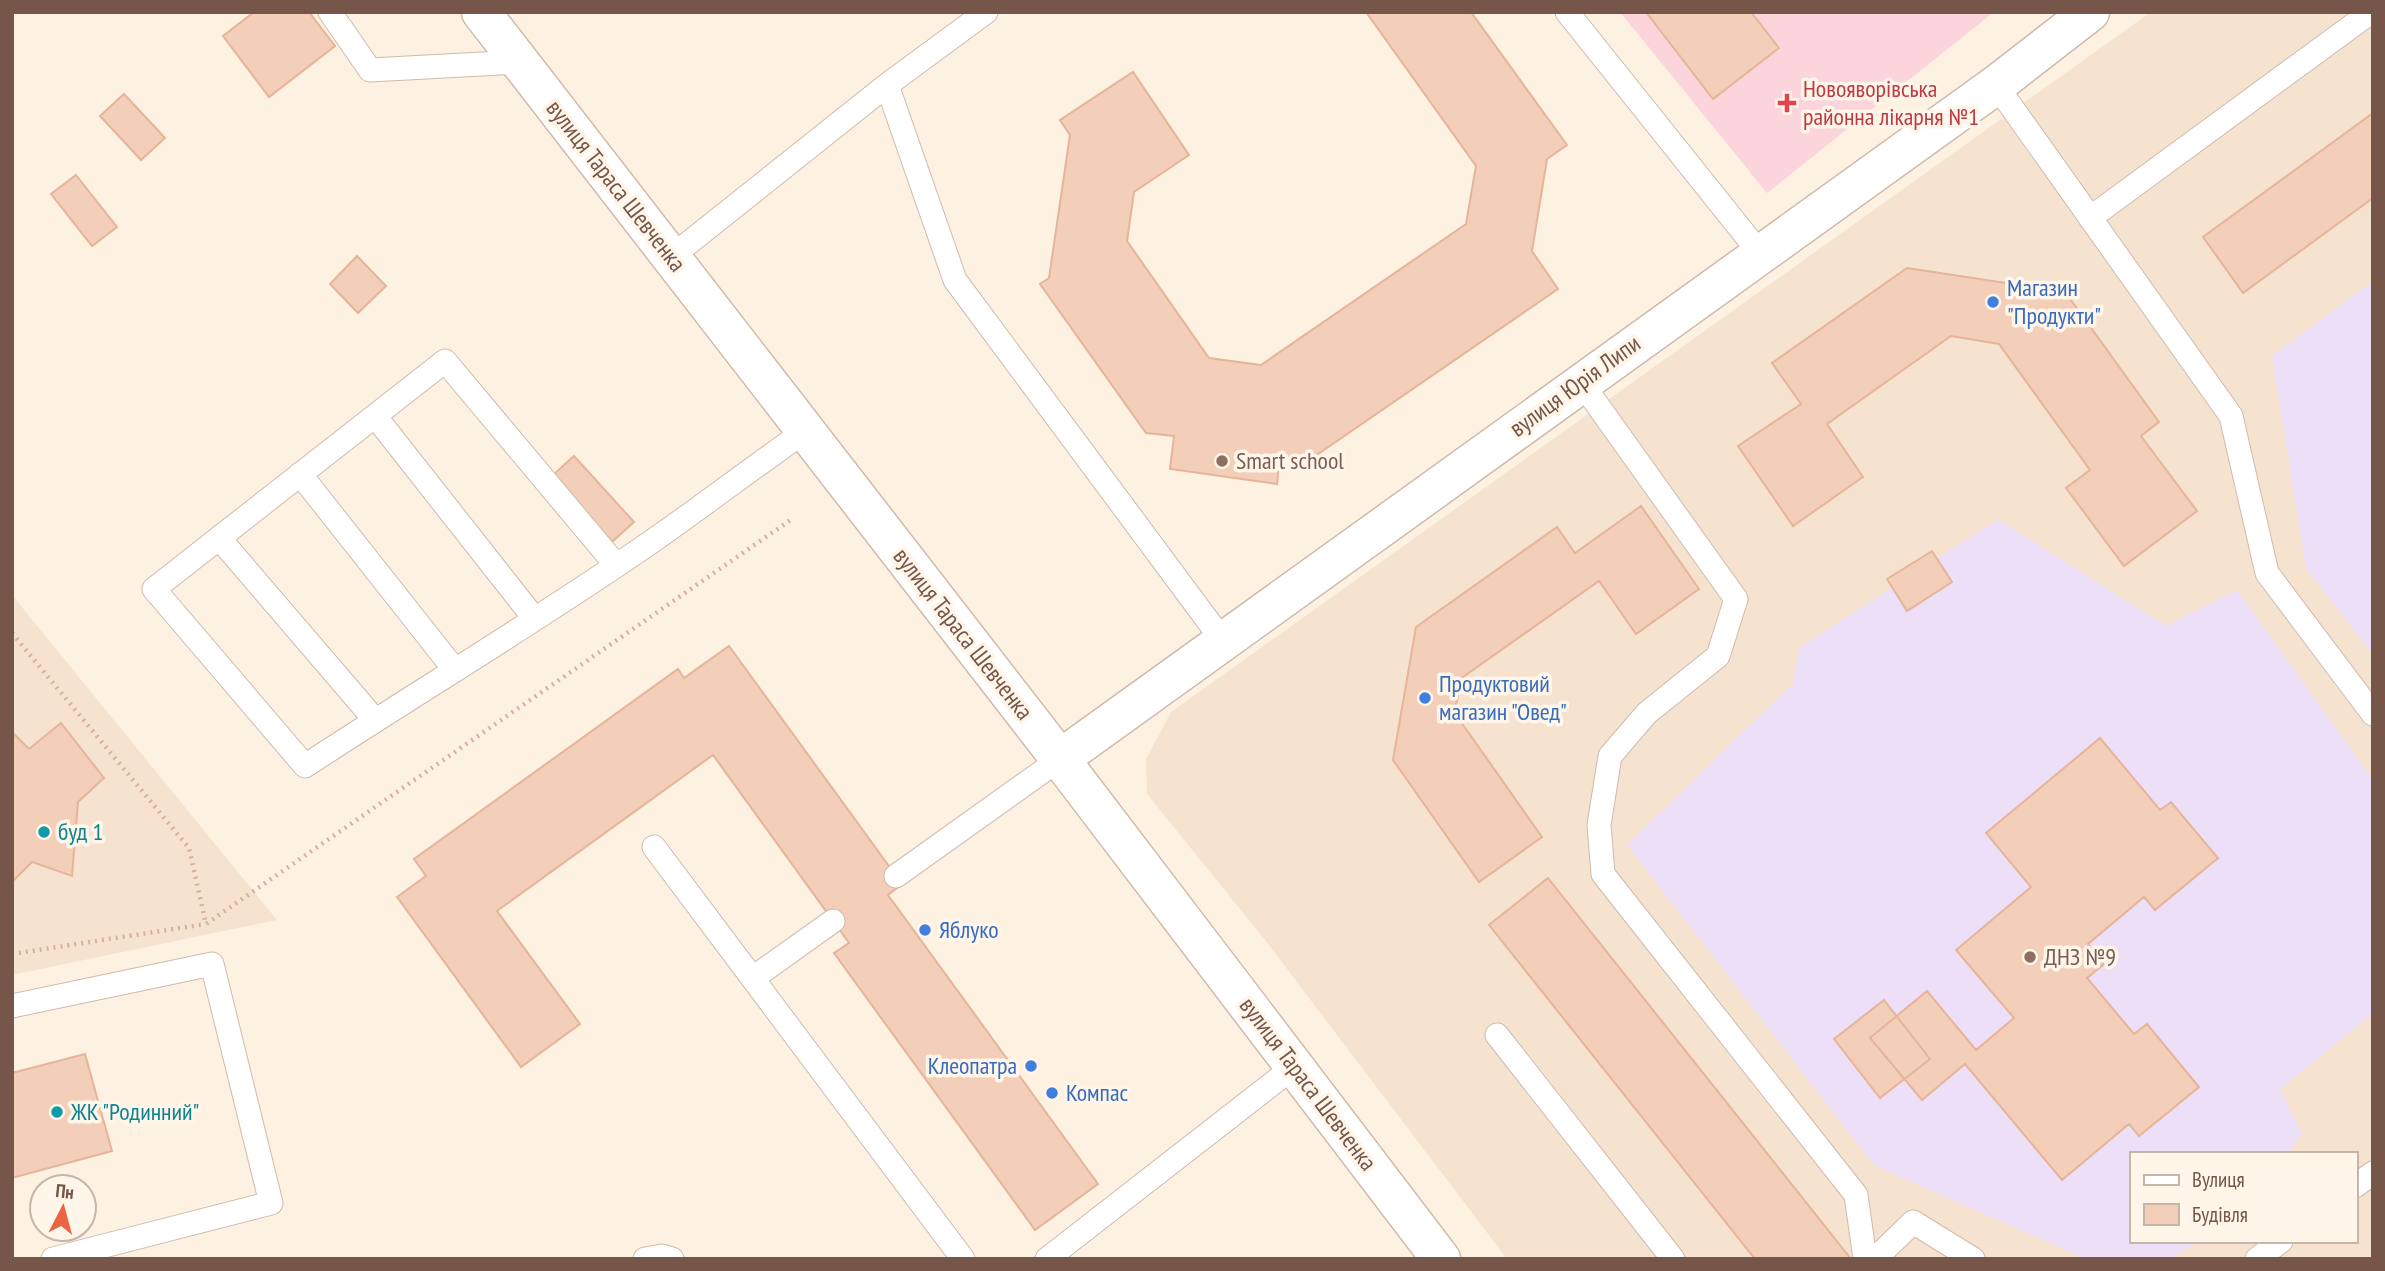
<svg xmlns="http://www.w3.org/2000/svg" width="2385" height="1271" font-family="'PT Sans Narrow',sans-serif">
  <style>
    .residential { fill: #f5e3d0; fill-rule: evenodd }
    .education { fill: #eedff9 }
    .medical { fill: #fbd5db }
    .building { fill: #f3ceb9; stroke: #e6b499; stroke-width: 2 }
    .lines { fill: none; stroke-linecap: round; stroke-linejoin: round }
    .lane-casing { stroke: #d0baab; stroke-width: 25 }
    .street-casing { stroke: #d0baab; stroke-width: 41 }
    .secondary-casing { stroke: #d3baa8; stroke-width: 41 }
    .path { stroke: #d8b19c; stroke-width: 4.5; stroke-dasharray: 2 5; stroke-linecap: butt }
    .lane { stroke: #fff; stroke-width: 23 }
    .street { stroke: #fff; stroke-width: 38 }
    .secondary { stroke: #fff; stroke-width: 38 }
    .health-dot { fill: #e0444e; stroke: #fff5e9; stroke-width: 2.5 }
    .shop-dot { fill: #3f7fe0; stroke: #fff5e9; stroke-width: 2.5 }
    .education-dot { fill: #8d6e63; stroke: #fff5e9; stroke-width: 2.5 }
    .culture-dot { fill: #0f9aa8; stroke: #fff5e9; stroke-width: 2.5 }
    .labels { text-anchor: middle; stroke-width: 7; stroke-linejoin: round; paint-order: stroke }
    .health-label { font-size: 24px; fill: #be3a42; stroke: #fff5e9; text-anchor: start }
    .street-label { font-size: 24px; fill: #755648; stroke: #fff5e9 }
    .shop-label { font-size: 24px; fill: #366cbe; stroke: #fff5e9; text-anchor: start }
    .education-label { font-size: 24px; fill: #785e54; stroke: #fff5e9; text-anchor: start }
    .culture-label { font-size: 24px; fill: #0d838f; stroke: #fff5e9; text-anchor: start }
  </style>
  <rect width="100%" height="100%" fill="#fdf1e2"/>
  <!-- residential -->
  <path class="residential" d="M2151 12H2373V1259H1507L1265 940 1147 794 1146 759 1171 712ZM2131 1154H2355V1241H2131Z
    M12 595 277 920 12 975Z"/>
  <!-- education -->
  <path class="education" d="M2373 281V655L2306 568 2272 356Z
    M1998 519 2166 626 2237 590 2373 780V1013L2280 1089 2302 1133 2288 1154H2131V1241H2198L2171 1259H2086L1874 1165 1627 845 1793 683 1799 648Z"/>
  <!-- medical -->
  <path class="medical" d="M1620 12H1994L1767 193Z"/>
  <!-- building -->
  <path class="building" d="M254 12H309L335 46 269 97 223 36Z
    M1366 12H1471L1567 145 1547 159 1532 251 1558 289 1308 461 1280 456 1277 484 1170 469 1174 436 1146 433 1040 284 1049 278 1070 135 1060 120 1133 72 1189 155 1134 192 1127 241 1209 358 1261 365 1466 224 1476 166Z
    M1646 12H1751L1779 48 1713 99Z
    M124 94 165 138 141 160 100 116Z
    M2373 113V198L2243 293 2203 237Z
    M76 175 117 227 92 246 51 194Z
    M357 256 386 286 358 313 330 284Z
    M1907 268 2065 292 2159 422 2141 436 2197 511 2124 566 2066 488 2090 470 1999 344 1951 336 1827 424 1863 477 1793 526 1738 446 1801 404 1772 363Z
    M574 456 634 522 612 542 552 476Z
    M1641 506 1699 589 1636 634 1599 581 1463 677 1454 712 1542 837 1479 882 1393 760 1416 627 1557 527 1575 553Z
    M1932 551 1952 582 1907 611 1887 579Z
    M729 646 902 884 888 895 1098 1184 1035 1230 834 953 849 943 713 755 497 911 580 1024 521 1067 397 897 426 876 414 859 678 669 684 678Z
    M61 723 104 778 78 802 72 876 32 862 12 882V732L29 749Z
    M2100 738 2160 810 2171 802 2218 858 2155 910 2144 897 2088 944 2104 964 2087 978 2134 1034 2147 1024 2199 1087 2139 1136 2129 1124 2062 1180 1965 1064 1922 1100 1870 1038 1927 991 1976 1050 2014 1018 1956 950 2031 887 1986 833Z
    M1548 878 1851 1259H1755L1489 925Z
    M1884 1000 1930 1059 1880 1098 1834 1039Z
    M85 1054 112 1151 12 1178V1073Z"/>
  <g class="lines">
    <defs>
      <path id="lane" d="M330 12 370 70 519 62
        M1567 12 1759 252
        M887 85 955 280 1223 641
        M1996 85 2231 416 2267 573 2373 714
        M2090 218 2371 12
        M671 257 887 85 986 12
        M1581 382 1736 599 1718 656 1647 713 1610 756 1599 825 1603 874 1856 1195 1865 1259
        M375 416 534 618
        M300 474 454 669
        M219 538 375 720
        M616 565 445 361 154 589 305 766C421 690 540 619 654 540 705 504 754 467 805 431
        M654 847 963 1259
        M896 876 1060 759
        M753 978 833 921
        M12 1006 212 964 271 1203 53 1259
        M1497 1035 1673 1259
        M2355 1186 2373 1173
        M645 1259 662 1256 672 1259
        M1047 1259 1295 1066
        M1875 1259 1913 1222 1973 1259
        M2257 1259 2281 1241"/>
      <path id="street" d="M1060 759 1996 85 2090 12"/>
      <path id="secondary" d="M481 12 1060 759 1441 1259"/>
    </defs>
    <!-- lane casing -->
    <use href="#lane" class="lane-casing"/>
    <!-- street casing -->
    <use href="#street" class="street-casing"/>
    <!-- secondary casing -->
    <use href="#secondary" class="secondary-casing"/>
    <!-- path -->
    <path class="path" d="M12 633 189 848 206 924 792 519
      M12 954 206 924"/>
    <!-- lane -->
    <use href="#lane" class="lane"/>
    <!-- street -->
    <use href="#street" class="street"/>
    <!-- secondary -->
    <use href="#secondary" class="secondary"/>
  </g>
  <!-- markers -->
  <path class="health-dot" d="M1783.5 92.5h7v7h7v7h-7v7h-7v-7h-7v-7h7z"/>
  <g class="shop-dot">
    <circle cx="1993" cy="302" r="7"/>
    <circle cx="1425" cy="698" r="7"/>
    <circle cx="925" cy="930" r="7"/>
    <circle cx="1031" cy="1066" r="7"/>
    <circle cx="1052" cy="1093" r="7"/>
  </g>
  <g class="education-dot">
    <circle cx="1222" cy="461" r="7"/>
    <circle cx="2030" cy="957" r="7"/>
  </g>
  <g class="culture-dot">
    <circle cx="44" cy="832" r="7"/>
    <circle cx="57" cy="1112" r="7"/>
  </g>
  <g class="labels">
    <!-- health labels -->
    <g class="health-label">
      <text x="1803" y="97">Новояворівська<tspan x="1803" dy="28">районна лікарня №1</tspan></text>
    </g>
    <!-- street labels -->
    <g class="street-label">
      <text transform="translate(616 186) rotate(52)" y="8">вулиця Тараса Шевченка</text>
      <text transform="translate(1575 386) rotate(-36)" y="8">вулиця Юрія Липи</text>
      <text transform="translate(963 634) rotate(52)" y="8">вулиця Тараса Шевченка</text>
      <text transform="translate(1308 1084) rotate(53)" y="8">вулиця Тараса Шевченка</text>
    </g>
    <!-- shop labels -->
    <g class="shop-label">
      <text x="2007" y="296">Магазин<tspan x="2007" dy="28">"Продукти"</tspan></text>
      <text x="1439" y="692">Продуктовий<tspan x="1439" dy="28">магазин "Овед"</tspan></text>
      <text x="939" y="938">Яблуко</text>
      <text x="1017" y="1074" text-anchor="end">Клеопатра</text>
      <text x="1066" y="1101">Компас</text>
    </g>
    <!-- education labels -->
    <g class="education-label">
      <text x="1236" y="469">Smart school</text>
      <text x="2044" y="965">ДНЗ №9</text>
    </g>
    <!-- culture labels -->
    <g class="culture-label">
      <text x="58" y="840">буд 1</text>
      <text x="71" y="1120">ЖК "Родинний"</text>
    </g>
  </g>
  <!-- border -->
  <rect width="2385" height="1271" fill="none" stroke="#755648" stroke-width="28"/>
  <!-- legend -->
  <rect x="2130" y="1152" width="228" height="91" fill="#fff5e9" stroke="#c8b5a9" stroke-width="2"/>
  <rect x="2144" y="1175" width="35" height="10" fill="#ffffff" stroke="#c8b5a9" stroke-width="2"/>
  <text x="2192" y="1187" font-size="21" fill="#755648">Вулиця</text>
  <rect x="2144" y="1204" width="35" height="21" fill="#f3ceb9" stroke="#c8b5a9" stroke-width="2"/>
  <text x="2192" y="1222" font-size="21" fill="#755648">Будівля</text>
  <!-- north arrow -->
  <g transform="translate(63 1208) rotate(6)"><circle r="33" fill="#fff5e9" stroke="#c8b5a9" stroke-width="2"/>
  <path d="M0-5L12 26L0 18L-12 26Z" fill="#ea6343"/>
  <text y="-10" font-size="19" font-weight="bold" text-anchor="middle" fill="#755648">Пн</text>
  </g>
</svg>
